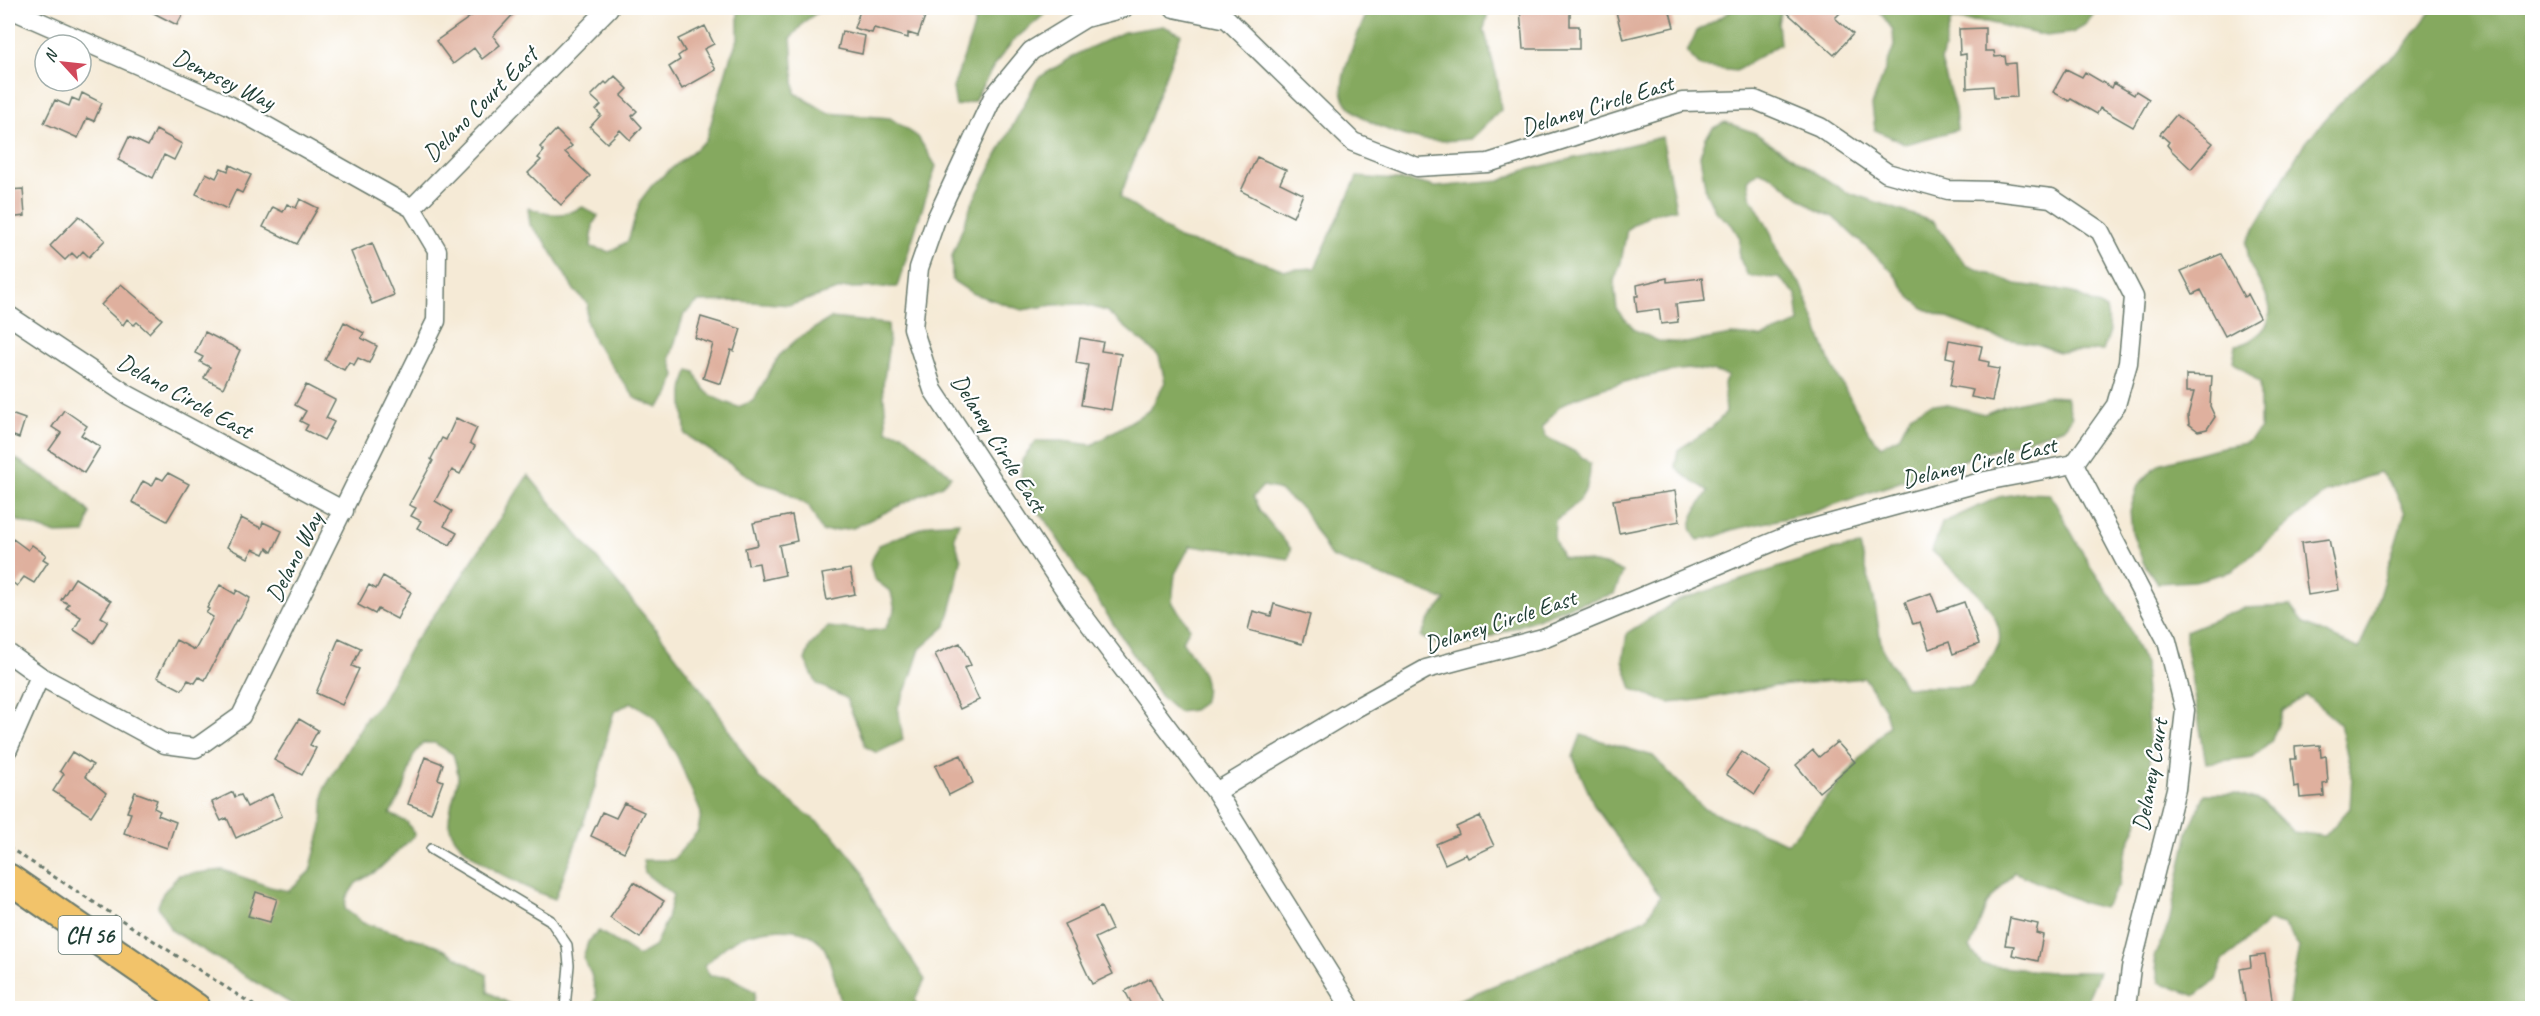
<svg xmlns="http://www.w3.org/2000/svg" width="2540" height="1016" font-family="Caveat,sans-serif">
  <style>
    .forest { fill: #85a95e; stroke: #527349; stroke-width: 1.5 }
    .building { fill: #dfb09e }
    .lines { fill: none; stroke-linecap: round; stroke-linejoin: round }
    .lane-casing { stroke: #6a7a6d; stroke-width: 12 }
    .street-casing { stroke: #6a7a6d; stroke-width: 21 }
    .primary-casing { stroke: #6a7a6d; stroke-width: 32 }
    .path { stroke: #6a7a6d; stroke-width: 3; stroke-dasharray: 4.5 4.5; stroke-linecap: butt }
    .lane { stroke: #fff; stroke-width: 9 }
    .street { stroke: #fff; stroke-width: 18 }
    .primary { stroke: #f2c36a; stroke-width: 28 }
    .labels { text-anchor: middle; stroke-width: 4.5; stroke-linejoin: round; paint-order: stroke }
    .shield { fill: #fff; stroke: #627771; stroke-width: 1.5 }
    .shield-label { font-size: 22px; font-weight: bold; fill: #1f3d34 }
    .street-label { font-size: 24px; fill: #1f3d34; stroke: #fff }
  </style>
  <rect width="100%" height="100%" fill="#fff"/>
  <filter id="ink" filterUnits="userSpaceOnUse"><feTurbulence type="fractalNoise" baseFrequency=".0167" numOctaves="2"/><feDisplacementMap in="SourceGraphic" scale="12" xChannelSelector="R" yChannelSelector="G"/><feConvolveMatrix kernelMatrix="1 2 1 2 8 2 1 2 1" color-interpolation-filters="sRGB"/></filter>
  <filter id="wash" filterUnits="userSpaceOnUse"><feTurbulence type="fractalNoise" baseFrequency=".008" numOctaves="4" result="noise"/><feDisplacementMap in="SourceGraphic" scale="24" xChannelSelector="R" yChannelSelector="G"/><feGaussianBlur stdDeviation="1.35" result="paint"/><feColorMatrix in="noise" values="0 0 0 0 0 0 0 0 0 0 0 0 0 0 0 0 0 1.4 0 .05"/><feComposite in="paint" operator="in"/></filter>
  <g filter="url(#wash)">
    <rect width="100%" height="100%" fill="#f5ead6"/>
    <!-- forest -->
    <path class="forest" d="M738 8H824L805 21 791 38 795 93 828 113 890 118 918 137 936 166 897 287 844 288 791 305 738 301 698 302 684 314 670 358 675 375 670 393 658 408 635 398 595 343 586 320 588 304 574 290 545 241 530 225 528 208C551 215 560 218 583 207L598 216 593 224 591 247 610 252 628 241 640 201 653 184 706 140 730 58 738 39Z
      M978 8H1052L1013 41 995 64 974 101 956 106 953 88 973 30Z
      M1369 8H1489L1484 29 1497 78 1501 110 1471 139C1456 140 1440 142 1425 140 1403 137 1350 120 1343 95 1338 74 1361 28 1369 8Z
      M1736 8H1781L1778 23 1780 44 1736 71 1701 67 1687 52 1697 31Z
      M1877 8H2098L2086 24 2072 33 2046 36 1987 22 1951 20 1941 61 1955 109 1957 130 1906 144 1875 130 1872 105 1894 46 1893 30Z
      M2433 8H2532V1008H2288L2299 947 2283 925 2269 921 2223 961 2216 980 2195 996 2159 982 2154 957 2169 924 2188 832 2205 794H2236L2264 803 2293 832 2325 836 2350 808 2352 775 2340 724 2306 695 2283 711 2271 742 2253 757 2206 763 2186 648V631L2243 608 2290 606 2304 624 2359 649 2375 609 2405 513 2395 491 2380 472 2327 492 2232 571 2195 581 2157 583 2143 562 2132 532 2130 511 2138 485 2159 464 2217 448 2246 443 2260 429V383L2233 361 2236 345C2248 343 2252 340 2261 332 2282 311 2261 288 2251 267 2248 260 2248 251 2246 243L2302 147 2341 101 2378 67 2402 50Z
      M1163 26 1181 34 1120 197 1181 240 1226 250 1285 270 1315 268 1357 177 1410 181 1436 187 1500 181 1522 171 1662 137 1676 209 1650 214 1627 229 1621 262 1614 281 1617 310 1635 330 1658 341 1686 343 1731 335 1762 337 1799 323 1796 294 1779 278 1748 276 1739 257 1740 238 1732 225 1715 211 1706 192 1700 156 1706 137 1713 128 1725 122 1755 133 1844 191 1934 222 1966 265 2016 284 2069 291 2106 309 2110 331 2103 351 2059 352 2036 344 1995 337 1925 309 1911 298 1891 270 1833 217 1815 209 1773 177 1759 171 1748 180 1750 195 1771 233 1776 248 1785 265 1802 286 1829 360 1869 433 1881 446 1899 437 1910 415 1931 404 1948 405 1984 414 2004 406 2045 396 2066 397 2072 417 2064 428 1975 456 1810 513 1731 530 1718 536 1698 540C1681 522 1699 509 1708 491 1697 482 1683 478 1675 466L1678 450 1711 428 1726 413 1724 383 1728 376C1718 372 1707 370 1696 369 1671 368 1581 391 1561 406 1554 411 1548 421 1542 427L1546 437 1577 453 1590 464C1591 491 1578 506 1555 520L1554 538 1562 557 1610 566 1623 572 1614 594 1568 607 1474 643 1444 647 1421 637 1428 621 1446 600 1331 557 1303 509 1277 489 1263 486 1253 497 1260 511 1291 549 1289 559 1224 549 1190 546 1175 574 1172 602 1190 628 1182 641C1196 662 1212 677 1203 703L1193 710 1178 712 1161 697 1044 518 1020 491 1022 460 1036 441H1062L1092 445 1150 410 1165 382 1159 356 1106 311 1082 304 1053 305 1022 310 972 293 952 280V256L972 203 1038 78 1081 52 1124 32Z
      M831 318 888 324 889 343 883 386 887 431 902 433 951 476 942 485 853 528 822 532 809 506 778 488 759 483 685 434C685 412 678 390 689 370L695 372C704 397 715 398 738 407L753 401 779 356 797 339Z
      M8 454 71 493 90 513 85 533 56 534 16 520 8 514Z
      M528 475 657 631 715 708 758 777 832 833 863 871 872 898 925 980 915 1000 918 1008H843C838 994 831 957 823 946 805 920 751 928 729 944 720 950 712 959 704 966L710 976 730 977 755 992 754 1003 747 1008H592L597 997 591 974 583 958 588 942 599 931 638 956 654 947 667 919 673 895 645 873 643 860H673L698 831 701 813 678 758 654 716 631 702 614 712C606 735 604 757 597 780 585 821 570 860 555 899 529 890 450 854 449 822 449 807 457 790 458 777 458 770 455 761 453 754L435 743H423L413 756 404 789 390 814 407 822 415 835 377 871 356 883 346 898 345 909 363 923 436 945 487 975 488 992 517 1008H298L171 930 158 906 163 893 179 875 223 870 270 887 289 891 310 871 322 826 324 789 367 717 381 702 413 643 455 587Z
      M2023 493 2050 494 2090 566 2123 614 2144 664 2152 787 2124 856 2119 885 2103 908 2084 903 2014 872 1987 904 1970 948 1982 965 2049 972H2099L2087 1000 2078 1008H1412L1451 1003 1547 964 1647 918 1660 896 1595 807 1573 757 1581 735 1653 756 1704 809 1788 843 1889 725 1884 708 1865 678 1767 687 1698 700 1669 703 1632 689 1623 660 1627 633 1677 601 1832 550 1860 546 1874 599 1882 649 1905 687H1971C1977 679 1997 651 1999 643 2006 609 1954 572 1932 551L1942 523 1999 497Z
      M959 522 954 537 961 560 955 592 946 626 920 649 911 677 898 707 903 740 877 753 866 747 846 698 817 684 805 660 810 646 828 627 868 631 885 629 895 610 891 592 874 579 870 564 879 545 930 524Z"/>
    <g id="blocks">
      <!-- building -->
      <path class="building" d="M144 8H186L177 25Z
        M483 8H519L493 36 500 45 482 59 474 48 453 64 436 41Z
        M861 8H878L891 11 892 8H928L918 36 908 33V38L874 28 872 33 854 28Z
        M1520 8H1570V26H1579V49H1523Z
        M1615 8H1669L1674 27 1623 39Z
        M1782 8H1845L1835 18 1853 34 1834 55Z
        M705 26 714 44 704 49 716 70 682 89 669 67 680 60 678 56 685 51 678 39Z
        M1985 28V51H1994L1995 57 2005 56 2006 64 2015 63 2017 97 1994 98 1993 86 1967 88 1966 54 1960 55 1959 29Z
        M842 31 865 36 862 54 838 49Z
        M2066 69 2082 77 2085 72 2112 88 2114 83 2134 95 2136 91 2149 99 2133 127 2100 108 2097 114 2071 99 2069 101 2053 92Z
        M615 76 628 89 621 96 637 111 632 116 642 127 630 140 620 130 607 143 590 127 601 115 596 110 601 105 591 96 605 82 607 84Z
        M82 93 102 103 94 121 87 118 78 138 44 123 55 100 69 106 72 98 79 101Z
        M2176 115 2213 143 2191 169 2172 151 2167 145 2169 142 2160 134Z
        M156 130 182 144 174 160 164 155 153 178 118 160 129 137 148 146Z
        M556 130 572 146 565 152 590 176 561 205 528 173 541 160 538 158 544 151 540 147Z
        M1257 157 1286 170 1280 183 1303 194 1293 217 1241 191Z
        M230 165 251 175 242 193 236 190 227 209 196 194 206 173 216 178 221 168 228 171Z
        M23 189 25 216 8 218V190Z
        M300 199 318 208 297 244 263 227 273 207 283 212 287 204 296 208Z
        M79 216 105 240 89 257 83 251 77 258 72 253 65 260 50 246Z
        M372 243 394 295 372 304 351 252Z
        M2221 254 2244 297 2248 294 2260 317 2225 336 2201 290 2193 294 2181 271Z
        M1667 278V282L1702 278 1705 301 1676 304 1678 322 1661 324 1659 309 1637 312 1635 296H1638L1637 285Z
        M121 284 162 319 149 333 137 322 134 325 127 319 123 325 101 305Z
        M701 317 741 329 734 351 731 350 721 384 703 378 713 344 695 338Z
        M344 322 364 333 361 338 377 346 369 363 358 358 354 365 349 362 344 370 325 360Z
        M205 332 240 350 223 388 204 378 210 367 200 362 203 357 195 353Z
        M1080 338 1103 342 1101 351 1121 354 1111 410 1081 405 1088 365 1076 363Z
        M1949 340 1982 346 1979 360 1989 362 1988 367 1999 369 1992 401 1971 397 1973 390 1950 386 1955 359 1946 357Z
        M2186 375 2212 376 2210 406 2215 417 2207 429 2198 431 2189 424 2188 415 2194 392H2186Z
        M306 385 335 400 326 418 334 422 324 440 305 430 308 425 300 421 306 411 295 405Z
        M64 410 87 426 81 435 100 447 84 473 49 450 61 433 52 427Z
        M8 413 25 419 19 438 8 434Z
        M456 418 477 428 470 443 475 446 460 474 452 470 435 501 452 511 444 526 457 533 450 545 417 528 421 521 411 516 416 508 409 505 433 461 431 459 442 438 446 440Z
        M168 473 189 484 167 521 132 502 143 481 152 486 157 477 163 480Z
        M1675 491 1680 521 1619 533 1613 500Z
        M792 515 797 541 779 545 785 575 762 580 759 563 748 565 745 548 758 545 753 523Z
        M241 518 261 528 263 522 282 531 272 552 267 548 264 554 253 549 248 558 227 547Z
        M13 539 28 550 32 545 46 555 43 559 48 562 34 583 24 577 17 586 8 579V547Z
        M2329 539 2339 590 2308 595 2301 543Z
        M850 569 855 594 827 600 822 574Z
        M383 576 411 592 397 619 378 609 375 614 358 605 369 585 376 589Z
        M75 578 111 601 101 617 108 621 94 643 74 630 81 617 66 608 69 604 61 600Z
        M220 585 235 594 237 590 250 598 238 621 236 620 205 680 199 677 195 683 188 680 182 690 157 677 176 640 195 650 213 617 206 613 209 609 207 608Z
        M1931 593 1938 611 1964 602 1979 644 1953 654 1949 642 1929 649 1920 622 1913 624 1905 602Z
        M1274 604 1310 615 1302 644 1248 630 1253 611 1271 616Z
        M339 638 361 648 352 666 359 669 342 705 316 693Z
        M960 643 971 665 964 668 979 700 960 709 935 654Z
        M299 719 318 730 310 745 316 748 302 775 274 760Z
        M1837 742 1855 762 1819 792 1796 765 1813 750 1819 757Z
        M2320 745 2321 757 2326 756 2328 783 2323 784 2324 796 2300 798 2299 786 2294 787 2291 759H2296L2295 747Z
        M72 752 93 765 85 776 106 793 91 816 53 791 64 774 60 771Z
        M1742 752 1770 771 1755 794 1726 774Z
        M961 755 973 783 949 795 935 766Z
        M425 757 443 764 438 779 443 781 431 813 408 804Z
        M135 792 157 800 154 808 160 811 158 815 176 822 167 848 124 833 131 813 127 812Z
        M233 792 235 797 241 795 247 807 272 794 282 816 236 838 227 818 221 821 212 802Z
        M624 803 644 812 624 852 591 836 602 812 616 818Z
        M1480 816 1494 846 1468 858 1466 854 1445 864 1436 844 1459 834 1456 827Z
        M634 882 664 901 640 938 610 918Z
        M256 892 277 899 270 922 248 916Z
        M1101 907 1112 930 1095 938 1113 974 1092 984 1064 924Z
        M2010 918 2038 924 2036 933 2043 935 2038 961 2012 955 2014 946 2005 945Z
        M2265 955 2273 1006 2246 1008 2240 969 2251 967 2250 957Z
        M1150 978 1165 1008H1134L1125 991Z"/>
    </g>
  </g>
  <g filter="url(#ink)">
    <use href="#blocks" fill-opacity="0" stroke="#6a7a6d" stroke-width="1.5"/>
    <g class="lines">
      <defs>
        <path id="lane" d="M431 849 550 920 567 945 569 965 565 1008"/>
        <path id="street" d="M8 8 229 105 412 208
          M1124 8 1085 18 1031 51 993 97 936 219 919 268 913 328 933 390 1073 602 1216 792 1351 1008
          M1174 8 1227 19 1353 142 1417 167 1488 163 1682 102 1755 100 1820 127 1887 173 1948 190 1994 191 2051 198 2100 231 2134 297 2128 363 2116 405 2074 464 1985 481 1792 534 1543 638 1426 669 1354 709 1216 792
          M412 208 609 8
          M8 315 128 395 344 511
          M2074 464 2167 641 2185 710 2176 789 2131 968 2126 1008
          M8 653 40 676 165 744 196 748 241 716 436 321 437 250 412 208
          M8 749 40 676"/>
        <path id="primary" d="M8 878 196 1008"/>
      </defs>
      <!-- lane casing -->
      <use href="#lane" class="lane-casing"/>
      <!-- street casing -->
      <use href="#street" class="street-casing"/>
      <!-- primary casing -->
      <use href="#primary" class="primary-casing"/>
      <!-- path -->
      <path class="path" d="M8 847 258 1008"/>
      <!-- lane -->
      <use href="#lane" class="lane"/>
      <!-- street -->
      <use href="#street" class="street"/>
      <!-- primary -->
      <use href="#primary" class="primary"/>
    </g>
  </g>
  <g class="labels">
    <!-- shield labels -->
    <rect class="shield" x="58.5" y="916" width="63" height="38" rx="4.5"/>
    <g class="shield-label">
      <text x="90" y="943">CH 56</text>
    </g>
    <!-- street labels -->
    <g class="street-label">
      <text transform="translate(224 79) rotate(26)" y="8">Dempsey Way</text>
      <text transform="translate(480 104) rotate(-45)" y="8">Delano Court East</text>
      <text transform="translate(1597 105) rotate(-17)" y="8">Delaney Circle East</text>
      <text transform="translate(185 396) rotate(29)" y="8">Delano Circle East</text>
      <text transform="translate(999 443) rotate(58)" y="8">Delaney Circle East</text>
      <text transform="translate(1979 462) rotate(-13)" y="8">Delaney Circle East</text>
      <text transform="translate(294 557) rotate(-63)" y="8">Delano Way</text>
      <text transform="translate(1500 621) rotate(-18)" y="8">Delaney Circle East</text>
      <text transform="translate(2150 775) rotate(-80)" y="8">Delaney Court</text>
    </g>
  </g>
  <!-- margin -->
  <rect width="2540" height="1016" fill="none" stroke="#fff" stroke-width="30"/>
  <!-- north arrow -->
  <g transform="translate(63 63) rotate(297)"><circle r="28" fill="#ffffff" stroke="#a5b1ae" stroke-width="1.5"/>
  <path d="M0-4.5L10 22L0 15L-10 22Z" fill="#d1495b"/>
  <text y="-9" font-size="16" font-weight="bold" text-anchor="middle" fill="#1f3d34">N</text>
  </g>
</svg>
